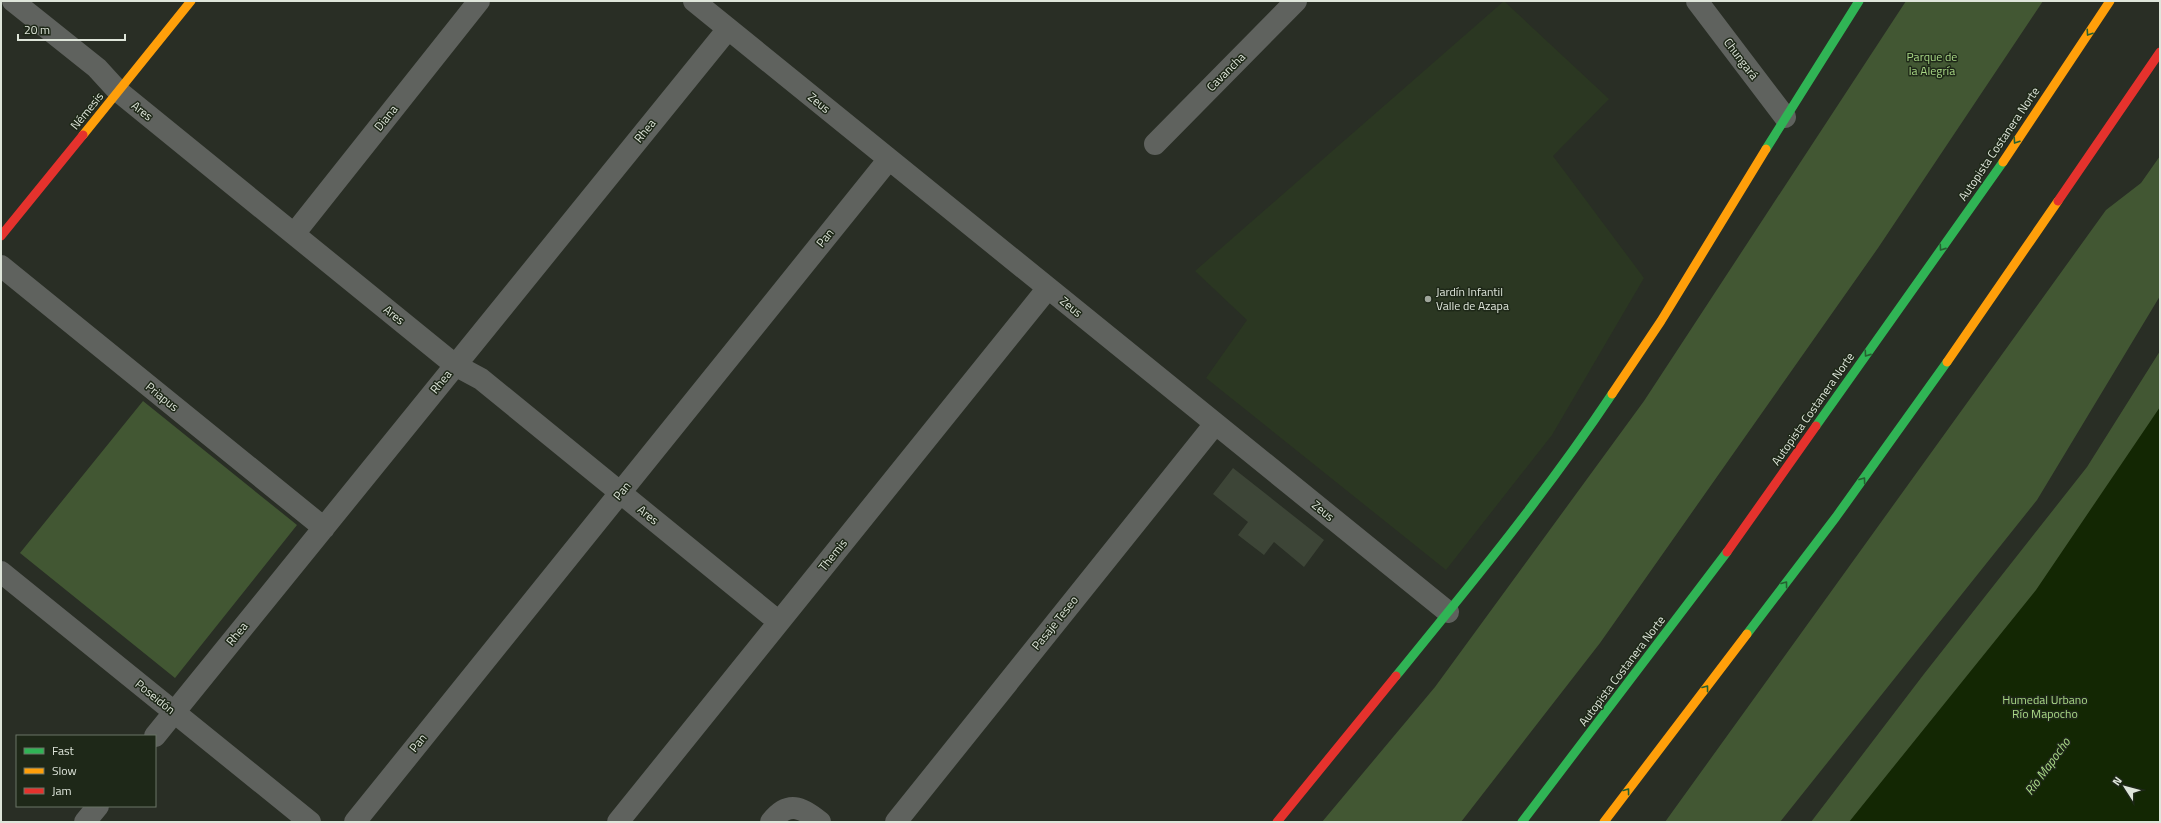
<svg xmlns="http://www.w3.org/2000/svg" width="2161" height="823" font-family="'Titillium Web',sans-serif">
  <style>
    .built { fill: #2b3722 }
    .green { fill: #425733 }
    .water { fill: #132703 }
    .building { fill: #3d4537 }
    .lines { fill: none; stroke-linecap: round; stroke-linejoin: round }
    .street { stroke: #5f625e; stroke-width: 22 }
    .fast { stroke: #30b455; stroke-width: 9 }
    .slow { stroke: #ff9f0a; stroke-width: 9 }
    .jam { stroke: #e5322d; stroke-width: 9 }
    .oneway { stroke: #256030 }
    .poi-dot { fill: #9fa59b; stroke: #1e2818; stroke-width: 1.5 }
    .labels { text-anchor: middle; stroke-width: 3; stroke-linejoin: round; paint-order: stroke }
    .park-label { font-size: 12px; fill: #a9d886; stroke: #1e2818 }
    .street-label { font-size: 12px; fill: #dee5da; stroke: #1e2818 }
    .poi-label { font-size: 12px; fill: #dee5da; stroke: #1e2818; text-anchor: start }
    .water-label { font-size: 13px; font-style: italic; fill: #aad987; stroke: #1e2818 }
  </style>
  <rect width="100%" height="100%" fill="#292e25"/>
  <!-- built -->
  <path class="built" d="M1504 1 1609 99 1553 156 1644 278 1552 435 1446 570 1206 378 1247 320 1195 271Z"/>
  <!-- green -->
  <path class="green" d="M1906 1H2043L1878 248 1600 643 1461 822H1322L1435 687 1644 401Z
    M2160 156V296L2037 500 1780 822H1665L2106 210 2141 183Z
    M2160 351V822H1811L1924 674 2087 467Z
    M143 401 297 525 175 678 20 553Z"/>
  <!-- water -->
  <path class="water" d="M2160 407V822H1849L2036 590Z"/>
  <!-- building -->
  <path class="building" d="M1233 468 1324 540 1304 567 1274 542 1264 555 1238 535 1248 522 1213 494Z"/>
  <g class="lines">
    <!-- street -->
    <path class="street" d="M13 1 97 68 118 91 455 365 481 379 779 622
      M694 1 1448 612
      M1697 1 1785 117
      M1155 144 1296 1
      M294 234 479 1
      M1 266 324 528
      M1 572 310 822
      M155 736 728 29
      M85 822 98 806
      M355 822 889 159
      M618 822 1048 288
      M771 822C788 800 802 807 820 822
      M896 822 1215 424"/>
    <!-- fast -->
    <path class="fast" d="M1766 149 1859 1
      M1816 426 2003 162
      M1747 634 1836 517 1947 362
      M1396 676C1472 583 1546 493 1612 394
      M1522 822 1727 552"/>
    <!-- slow -->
    <path class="slow" d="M83 135 191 1
      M2003 162 2110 1
      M1947 362 2058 201
      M1612 394 1661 321 1766 149
      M1604 822 1747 634"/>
    <!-- jam -->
    <path class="jam" d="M2058 201 2160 52
      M1 236 83 135
      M1727 552 1816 426
      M1277 822 1396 676"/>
  </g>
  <!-- one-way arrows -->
  <defs><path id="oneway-chevron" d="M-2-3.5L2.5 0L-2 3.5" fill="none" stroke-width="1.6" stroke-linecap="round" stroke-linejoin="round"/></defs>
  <g class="oneway">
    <use href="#oneway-chevron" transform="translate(2089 33) rotate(124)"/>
    <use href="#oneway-chevron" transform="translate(2016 141) rotate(124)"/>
    <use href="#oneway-chevron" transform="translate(1942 248) rotate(125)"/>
    <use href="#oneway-chevron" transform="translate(1867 354) rotate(125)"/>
    <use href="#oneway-chevron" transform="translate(1863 480) rotate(-54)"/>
    <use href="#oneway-chevron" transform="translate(1785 584) rotate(-53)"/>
    <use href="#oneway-chevron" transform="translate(1706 688) rotate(-53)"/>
    <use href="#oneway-chevron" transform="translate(1627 791) rotate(-53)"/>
  </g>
  <!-- markers -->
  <circle class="poi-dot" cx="1428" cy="299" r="4"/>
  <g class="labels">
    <!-- park labels -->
    <g class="park-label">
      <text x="1932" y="61">Parque de<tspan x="1932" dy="14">la Alegría</tspan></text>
      <text x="2045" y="704">Humedal Urbano<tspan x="2045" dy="14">Río Mapocho</tspan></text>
    </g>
    <!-- street labels -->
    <g class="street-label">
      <text transform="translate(1741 59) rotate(53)" y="4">Chungará</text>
      <text transform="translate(1226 72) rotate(-45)" y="4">Cavancha</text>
      <text transform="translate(819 103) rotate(39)" y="4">Zeus</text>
      <text transform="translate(87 111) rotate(-51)" y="4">Némesis</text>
      <text transform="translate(142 111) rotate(39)" y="4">Ares</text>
      <text transform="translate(386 118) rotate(-51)" y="4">Diana</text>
      <text transform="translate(645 131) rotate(-51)" y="4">Rhea</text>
      <text transform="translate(1999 144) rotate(-56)" y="4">Autopista Costanera Norte</text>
      <text transform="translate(825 238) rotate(-51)" y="4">Pan</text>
      <text transform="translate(1071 307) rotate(39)" y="4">Zeus</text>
      <text transform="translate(394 315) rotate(39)" y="4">Ares</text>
      <text transform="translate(441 382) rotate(-51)" y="4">Rhea</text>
      <text transform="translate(162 397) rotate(39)" y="4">Priapus</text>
      <text transform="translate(1813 409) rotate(-55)" y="4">Autopista Costanera Norte</text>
      <text transform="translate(622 491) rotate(-51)" y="4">Pan</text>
      <text transform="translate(1323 511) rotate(39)" y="4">Zeus</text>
      <text transform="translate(648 515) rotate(39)" y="4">Ares</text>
      <text transform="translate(833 555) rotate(-51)" y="4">Themis</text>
      <text transform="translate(1055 623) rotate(-51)" y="4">Pasaje Teseo</text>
      <text transform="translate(237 634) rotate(-51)" y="4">Rhea</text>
      <text transform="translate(1622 671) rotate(-53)" y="4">Autopista Costanera Norte</text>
      <text transform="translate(155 697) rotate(39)" y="4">Poseidón</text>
      <text transform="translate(418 743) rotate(-51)" y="4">Pan</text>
    </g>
    <!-- poi labels -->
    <g class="poi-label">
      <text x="1436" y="296">Jardín Infantil<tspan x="1436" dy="14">Valle de Azapa</tspan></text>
    </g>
    <!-- water labels -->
    <g class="water-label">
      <text transform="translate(2047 766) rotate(-54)" y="5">Río Mapocho</text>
    </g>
  </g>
  <!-- border -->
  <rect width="2161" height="823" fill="none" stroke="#dee5da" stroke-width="4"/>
  <!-- legend -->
  <rect x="16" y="735" width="140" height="72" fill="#1e2818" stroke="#6b7466"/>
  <rect x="24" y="748" width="20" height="6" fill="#30b455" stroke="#6b7466"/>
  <text x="52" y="755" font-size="12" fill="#dee5da">Fast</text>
  <rect x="24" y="768" width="20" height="6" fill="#ff9f0a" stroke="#6b7466"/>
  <text x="52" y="775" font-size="12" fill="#dee5da">Slow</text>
  <rect x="24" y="788" width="20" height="6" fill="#e5322d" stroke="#6b7466"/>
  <text x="52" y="795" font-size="12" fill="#dee5da">Jam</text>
  <!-- north arrow -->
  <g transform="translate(2125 787) rotate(306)" stroke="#1e2818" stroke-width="3" paint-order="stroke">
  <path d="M0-3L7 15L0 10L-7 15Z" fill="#dee5da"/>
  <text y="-6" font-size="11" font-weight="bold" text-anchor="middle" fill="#dee5da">N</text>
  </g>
  <!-- scale -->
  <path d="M18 34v6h107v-6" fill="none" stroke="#dee5da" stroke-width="2"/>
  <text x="24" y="34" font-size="12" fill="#dee5da" stroke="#1e2818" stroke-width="3" paint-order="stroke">20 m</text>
</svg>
